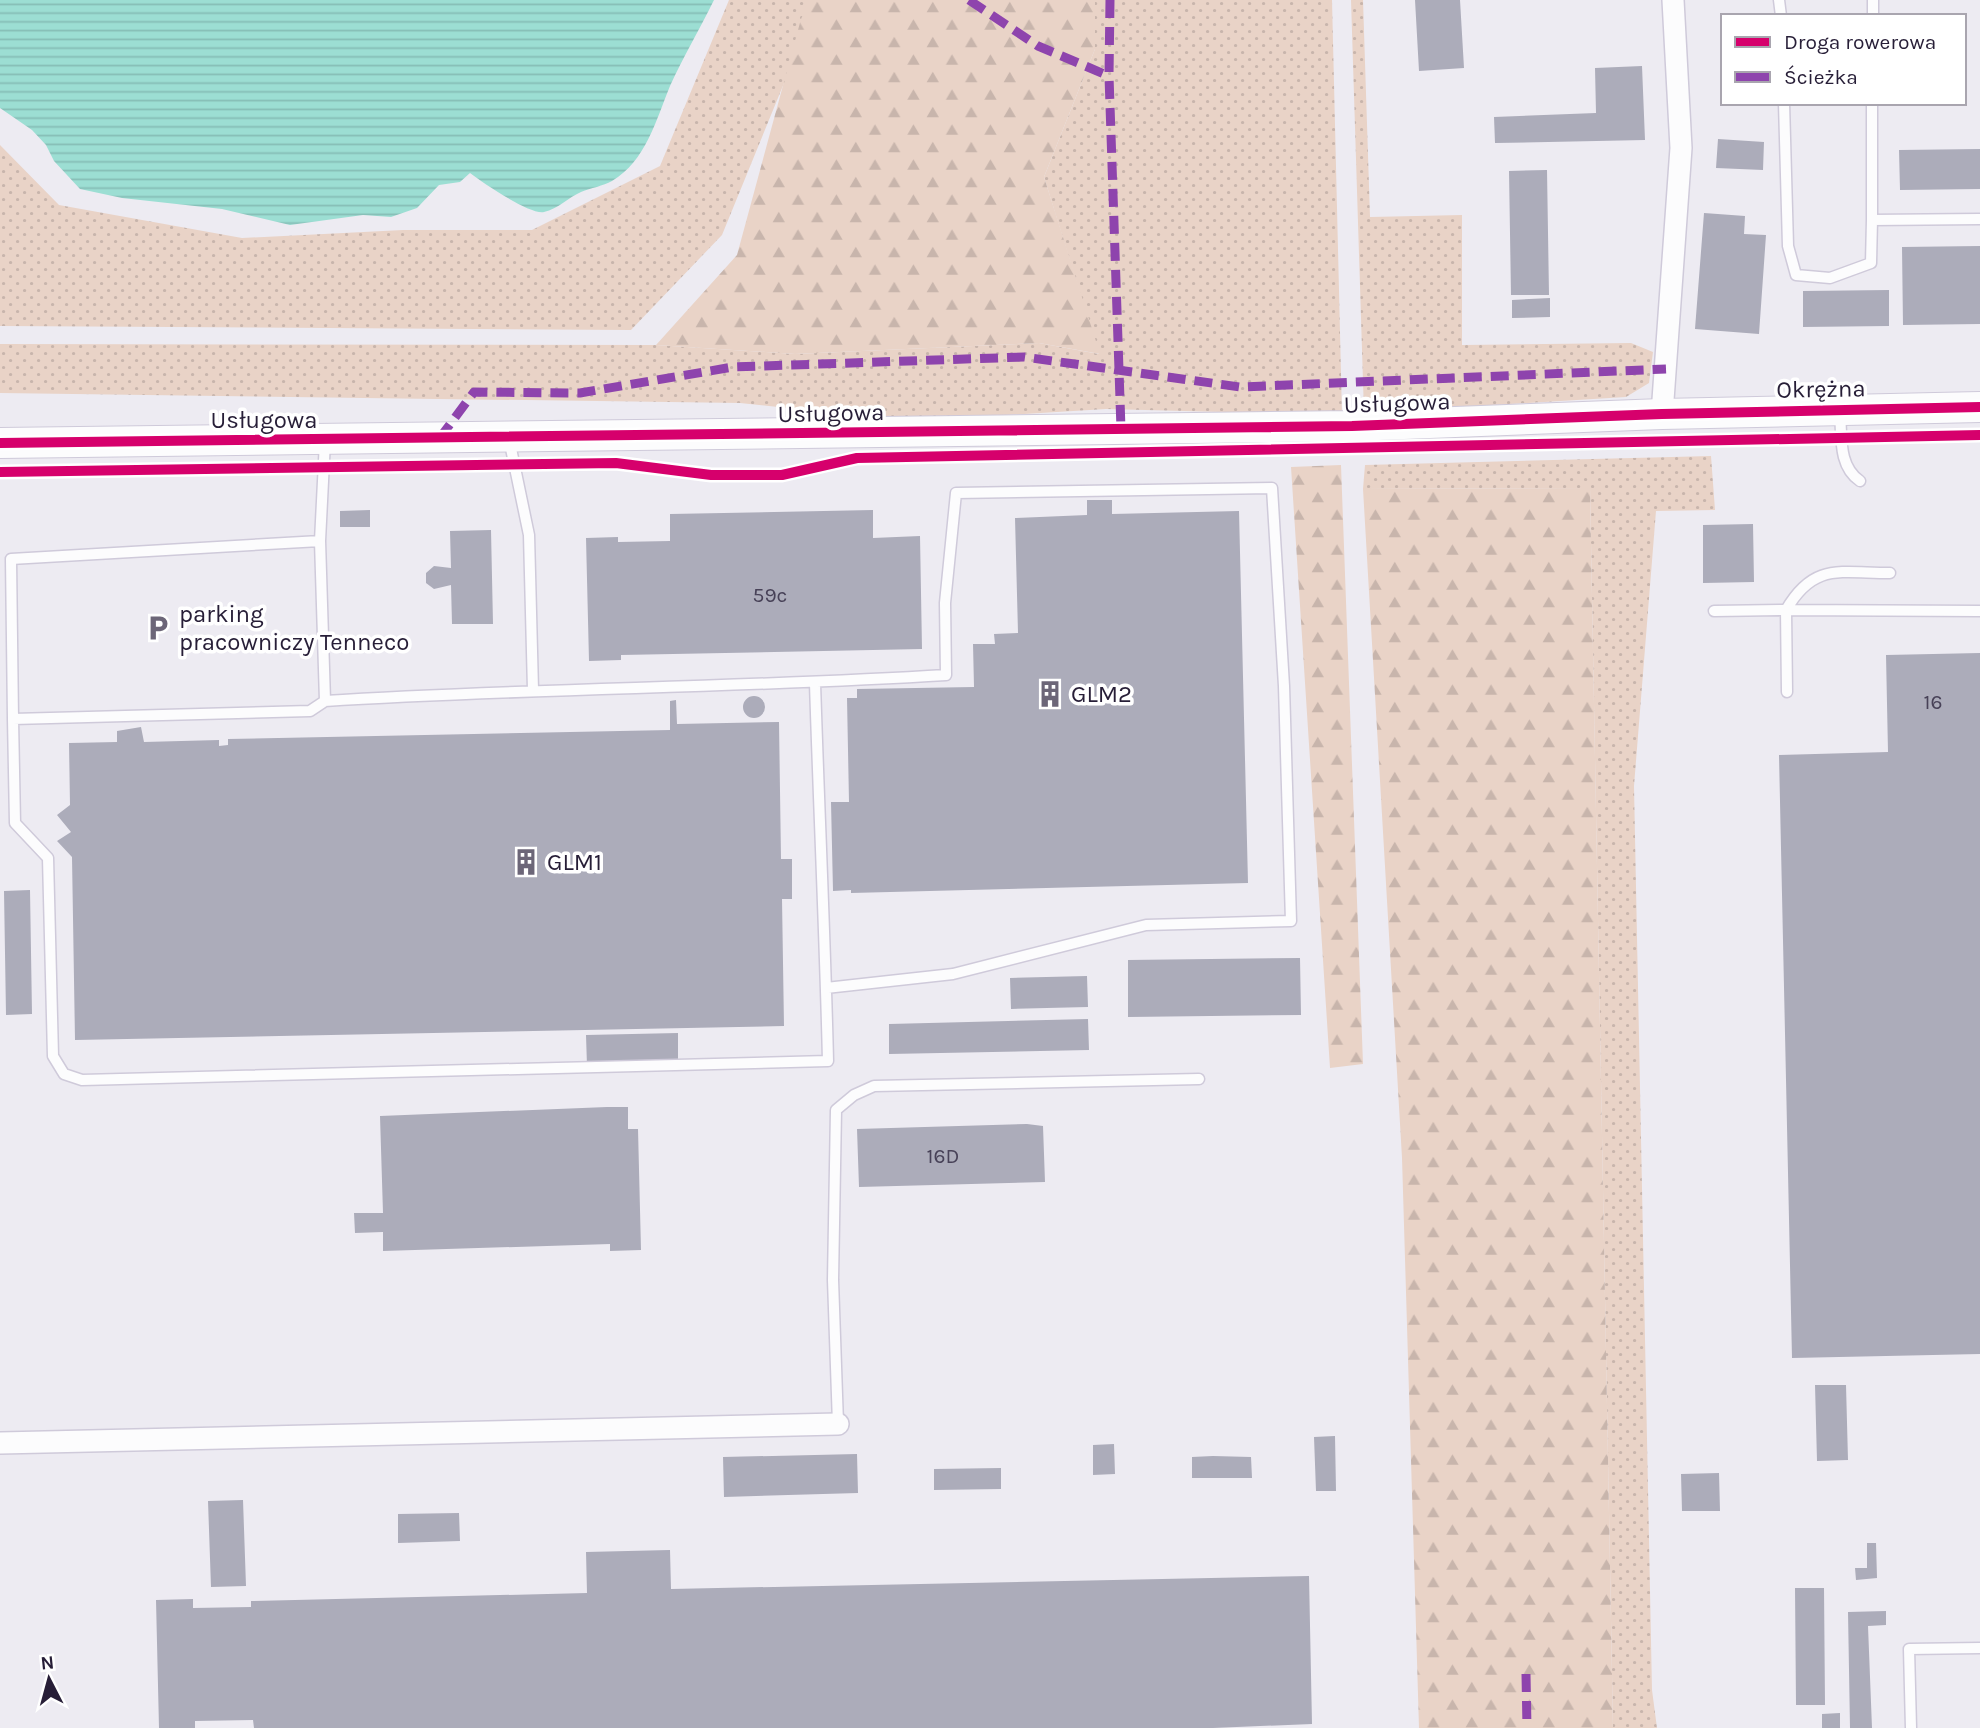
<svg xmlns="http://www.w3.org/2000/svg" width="1980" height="1728" font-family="Karla,sans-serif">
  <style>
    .grass { fill: url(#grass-dots) }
    .forest { fill: url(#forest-firs) }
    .water { fill: url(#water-rules) }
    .building { fill: #acacba }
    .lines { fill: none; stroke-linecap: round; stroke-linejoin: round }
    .lane-casing { stroke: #cfcada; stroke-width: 13 }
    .street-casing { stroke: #cfcada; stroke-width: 24 }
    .secondary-casing { stroke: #cfcada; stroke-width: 32 }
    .lane { stroke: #fcfcfd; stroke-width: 10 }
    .street { stroke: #fcfcfd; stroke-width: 21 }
    .secondary { stroke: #fcfcfd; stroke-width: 30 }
    .quiet { stroke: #8e44ad; stroke-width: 9; stroke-dasharray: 18 9; stroke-linecap: butt }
    .cycleway-casing { stroke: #fff; stroke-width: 15 }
    .cycleway { stroke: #d6006c; stroke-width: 10 }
    .labels { text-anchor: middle; stroke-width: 7; stroke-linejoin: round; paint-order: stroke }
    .number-label { font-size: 21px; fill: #484258 }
    .street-label { font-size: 24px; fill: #271e37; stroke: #fff }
    .poi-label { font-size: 24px; fill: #271e37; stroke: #fff; text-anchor: start }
  </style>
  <defs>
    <pattern id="grass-dots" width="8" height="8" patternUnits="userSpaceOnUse" patternTransform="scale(1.75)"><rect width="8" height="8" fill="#e9d3c7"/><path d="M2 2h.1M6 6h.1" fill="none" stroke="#c8b5ac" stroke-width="1.8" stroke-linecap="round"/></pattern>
    <pattern id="forest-firs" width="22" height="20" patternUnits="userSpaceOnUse" patternTransform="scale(1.75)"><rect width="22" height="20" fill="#e9d3c7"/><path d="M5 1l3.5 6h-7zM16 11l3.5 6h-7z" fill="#c8b5ac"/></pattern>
    <pattern id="water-rules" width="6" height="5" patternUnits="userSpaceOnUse" patternTransform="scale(1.75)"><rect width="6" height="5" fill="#9cded3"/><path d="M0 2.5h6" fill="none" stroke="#86beb6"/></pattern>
  </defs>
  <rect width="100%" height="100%" fill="#edebf2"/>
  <!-- grass -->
  <path class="grass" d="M729 0H818L722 235 631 330 0 326V145L59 205 242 238 403 230H532L660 166Z
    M1095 0H1332L1342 415 1106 409 907 421 740 403 0 393V344L656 345 795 354 1039 343 1099 354 1044 177 1095 49Z
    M1351 0H1363L1370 217 1462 215V345L1631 343 1653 352 1649 383 1626 397 1364 413Z
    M1711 456 1715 510 1656 511 1634 786 1652 1690 1657 1728H1613L1590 488 1363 489 1365 465Z"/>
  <!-- forest -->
  <path class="forest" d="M810 0H1095V49L1044 177 1100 354 1039 343 795 354 656 345 737 255 801 19Z
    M1341 465 1363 1064 1330 1068 1291 467Z
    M1590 488 1613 1728H1419L1402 1158 1363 489Z"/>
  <!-- water -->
  <path class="water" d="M0 0H714C700 29 683 57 670 86 656 120 646 161 612 181 603 186 591 188 581 192 569 197 558 209 544 212 530 215 483 183 470 173L460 182 439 185 417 208 391 217 363 215 290 225 222 209 122 198 80 189 54 161 46 145 32 130 0 108Z"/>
  <!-- building -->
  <path class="building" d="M1415 0H1460L1464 68 1419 71Z
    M1642 66 1645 140 1495 143 1494 117 1596 113 1595 68Z
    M1718 139 1764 142 1763 170 1716 168Z
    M1980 149V189L1900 190 1899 150Z
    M1547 170 1549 295H1511L1509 171Z
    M1704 213 1745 216 1744 234 1766 235 1759 334 1695 329Z
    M1980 246V324L1903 325 1902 247Z
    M1889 290V326L1803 327V291Z
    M1550 298V317L1512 318V300Z
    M1087 500H1112V514L1239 511 1248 883 851 893V890L833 891 831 802H849L847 698H857V689L974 687 973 644H995L994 634 1018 633 1015 518 1087 515Z
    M370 510V527H340V511Z
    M873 510V538L920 536 922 649 621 655V660L589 661 586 538 618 537V542L670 541V514Z
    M1753 524 1754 582 1703 583V525Z
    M491 530 493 624H452L451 585 434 589 426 583V573L434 566 451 568 450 531Z
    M1980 653V1354L1792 1358 1779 755 1888 752 1886 655Z
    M743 707a11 11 0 1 1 22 0a11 11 0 1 1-22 0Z
    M676 700 677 724 779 722 781 859H792V899H782L784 1026 75 1040 72 857 57 841 71 832 57 815 70 805 69 743 117 742V731L141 727 144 742 219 740V746L228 745V739L670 730V701Z
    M30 890 32 1014 6 1015 4 891Z
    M1300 958 1301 1015 1128 1017V960Z
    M1087 976 1088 1007 1011 1009 1010 978Z
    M1088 1019 1089 1050 889 1054V1024Z
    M678 1033V1064L587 1066 586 1035Z
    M607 1107H628V1129H638L641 1250 610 1251V1244L383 1251V1232L355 1233 354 1213H383L380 1116Z
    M1027 1124 1043 1126 1045 1182 859 1187 857 1129Z
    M1815 1385H1846L1848 1460 1817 1461Z
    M1335 1436 1336 1491H1316L1314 1437Z
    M1114 1444 1115 1474 1093 1475V1445Z
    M857 1454 858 1493 724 1497 723 1457Z
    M1213 1456 1251 1457 1252 1478H1192V1457Z
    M1001 1468V1489L934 1490V1469Z
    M1719 1473 1720 1511H1682L1681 1474Z
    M243 1500 246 1586 211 1587 208 1501Z
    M459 1513 460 1541 398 1543V1514Z
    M1867 1543H1876L1877 1578 1856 1580 1855 1568H1867Z
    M670 1550 671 1589 1309 1576 1312 1724 1213 1728H254L253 1720 195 1721V1728H159L156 1600 193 1599V1608L251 1607V1601L587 1593 586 1552Z
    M1795 1588H1824L1825 1705H1796Z
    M1886 1611V1625L1868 1626 1872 1728H1850L1848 1612Z
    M1840 1713V1728H1822V1714Z"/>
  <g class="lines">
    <defs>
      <path id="lane" d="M1779 0 1781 16
        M1873 16V0
        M1784 103 1788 246 1796 275 1830 278 1871 263 1872 220 1980 219
        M1872 220V103
        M1840 412C1842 437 1838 466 1860 481
        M509 439 529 535 533 690
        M325 441 320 541 325 701
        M1714 611 1786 610C1814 562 1840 573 1890 573
        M815 683C819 809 825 935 828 1061L82 1080 64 1074 53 1056 48 858 15 823 13 719 310 711 325 701C532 688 739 688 946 675L945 603 956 493 1272 488 1284 686 1291 921 1146 925 953 974 826 988
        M1787 692 1786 610 1980 611
        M13 719 11 559 320 541
        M838 1424 833 1280 836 1110 854 1095 874 1086 1199 1079
        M1911 1728 1909 1649 1980 1648"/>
      <path id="street" d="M1662 414 1681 148 1673 0
        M0 1443 838 1424"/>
      <path id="secondary" d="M0 443 1352 426 1662 414 1980 407"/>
    </defs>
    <!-- lane casing -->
    <use href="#lane" class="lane-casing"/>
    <!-- street casing -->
    <use href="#street" class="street-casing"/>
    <!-- secondary casing -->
    <use href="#secondary" class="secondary-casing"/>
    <!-- lane -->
    <use href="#lane" class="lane"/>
    <!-- street -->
    <use href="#street" class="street"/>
    <!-- secondary -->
    <use href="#secondary" class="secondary"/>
    <!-- quiet -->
    <path class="quiet" d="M969 0 1038 46 1109 76
      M1110 0 1109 76 1121 429
      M439 439 474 392 580 393 733 367 1024 357 1240 387 1666 369
      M1526 1674 1527 1728"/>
    <defs>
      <path id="cycleway" d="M0 443 1352 426 1662 414 1980 407
        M0 472 616 463 711 475H782L857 458 1980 435"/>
    </defs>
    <!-- cycleway casing -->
    <use href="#cycleway" class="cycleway-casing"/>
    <!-- cycleway -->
    <use href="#cycleway" class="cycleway"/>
  </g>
  <!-- icons -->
  <defs>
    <symbol id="parking-bare" viewBox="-9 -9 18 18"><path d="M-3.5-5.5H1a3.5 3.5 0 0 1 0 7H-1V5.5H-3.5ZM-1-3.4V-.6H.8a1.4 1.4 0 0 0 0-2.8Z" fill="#6c6678" stroke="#fff" stroke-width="2.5" paint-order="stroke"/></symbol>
    <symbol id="building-bare" viewBox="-9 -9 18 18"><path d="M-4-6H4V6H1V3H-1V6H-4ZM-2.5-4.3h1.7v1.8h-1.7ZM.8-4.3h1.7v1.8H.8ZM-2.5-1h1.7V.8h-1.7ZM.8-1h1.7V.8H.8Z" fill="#6c6678" stroke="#fff" stroke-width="2.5" paint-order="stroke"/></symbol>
  </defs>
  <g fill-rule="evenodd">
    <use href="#parking-bare" x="139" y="609" width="38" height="38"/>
    <use href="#building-bare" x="1031" y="675" width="38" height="38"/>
    <use href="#building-bare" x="507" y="843" width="38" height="38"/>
  </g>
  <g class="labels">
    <!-- number labels -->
    <g class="number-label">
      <text x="770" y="602">59c</text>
      <text x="1933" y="709">16</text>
      <text x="943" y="1163">16D</text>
    </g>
    <!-- street labels -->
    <g class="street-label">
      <text transform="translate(1821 389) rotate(-1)" y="8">Okrężna</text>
      <text transform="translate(1397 403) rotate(-2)" y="8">Usługowa</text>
      <text transform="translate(831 413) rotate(-1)" y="8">Usługowa</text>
      <text x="264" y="428">Usługowa</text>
    </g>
    <!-- poi labels -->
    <g class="poi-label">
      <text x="179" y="622">parking<tspan x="179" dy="28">pracowniczy Tenneco</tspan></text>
      <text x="1071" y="702">GLM2</text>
      <text x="547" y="870">GLM1</text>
    </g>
  </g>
  <!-- legend -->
  <rect x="1721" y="14" width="245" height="91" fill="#ffffff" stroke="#a9a5af" stroke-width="2"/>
  <rect x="1735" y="37" width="35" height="10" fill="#d6006c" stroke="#a9a5af" stroke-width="2"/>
  <text x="1784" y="49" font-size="21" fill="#271e37">Droga rowerowa</text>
  <rect x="1735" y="72" width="35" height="10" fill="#8e44ad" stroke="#a9a5af" stroke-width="2"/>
  <text x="1784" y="84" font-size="21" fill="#271e37">Ścieżka</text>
  <!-- north arrow -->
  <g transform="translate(49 1679) rotate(354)" stroke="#ffffff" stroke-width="5" paint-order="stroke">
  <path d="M0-5L12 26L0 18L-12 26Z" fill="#271e37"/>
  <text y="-10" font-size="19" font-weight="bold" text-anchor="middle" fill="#271e37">N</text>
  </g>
</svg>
